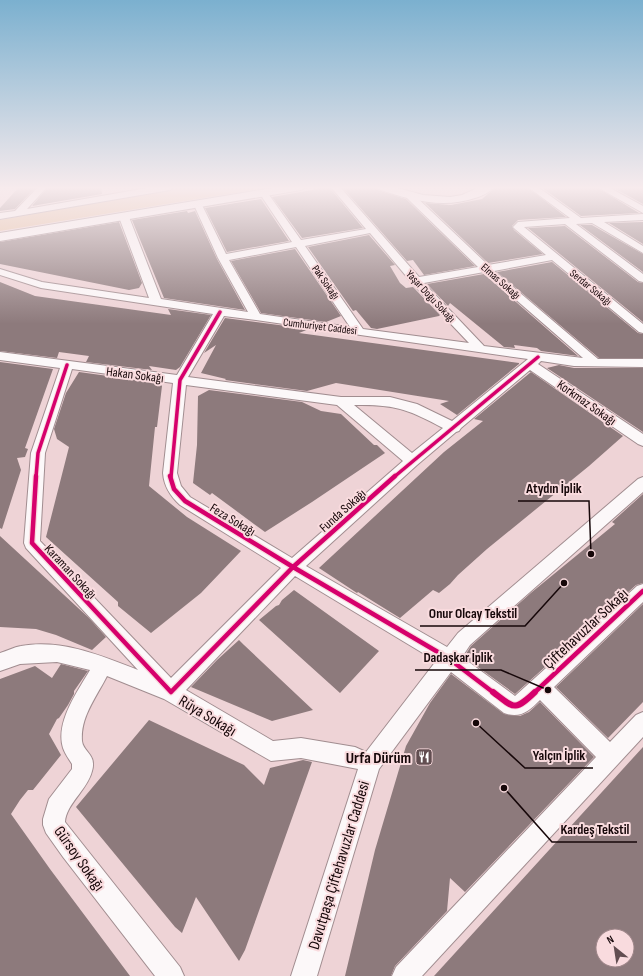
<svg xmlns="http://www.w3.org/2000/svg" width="643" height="976" font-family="'Sofia Sans Condensed',sans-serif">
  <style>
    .green { fill: #e2ba98 }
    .building { fill: #8d7a7c; fill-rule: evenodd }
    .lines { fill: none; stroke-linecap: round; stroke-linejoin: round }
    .minor-casing { stroke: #a18d90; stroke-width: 2 }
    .major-casing { stroke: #a18d90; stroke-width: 2 }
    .minor { fill: #fcf8f9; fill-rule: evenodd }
    .major { fill: #fcf8f9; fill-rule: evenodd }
    .cycleway-far2-casing { stroke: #f9dbde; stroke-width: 5.5 }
    .cycleway-far1-casing { stroke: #f9dbde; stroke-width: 7 }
    .cycleway-casing { stroke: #f9dbde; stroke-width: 8 }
    .cycleway-far2 { stroke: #d6006c; stroke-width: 3.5 }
    .cycleway-far1 { stroke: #d6006c; stroke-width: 4.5 }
    .cycleway { stroke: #d6006c; stroke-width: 6 }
    .labels { text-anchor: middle; stroke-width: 4; stroke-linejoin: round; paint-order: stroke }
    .far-street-label { font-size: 11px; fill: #160709; stroke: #f9dbde }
    .street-label { font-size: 13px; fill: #160709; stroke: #f9dbde }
    .near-street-label { font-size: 16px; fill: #160709; stroke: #f9dbde }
    .near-poi-label { font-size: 16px; font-weight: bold; fill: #160709; stroke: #f9dbde; text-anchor: end }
    .leader { fill: none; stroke: #160709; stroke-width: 1.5 }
    .callout-dot { fill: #160709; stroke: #f9dbde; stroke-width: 1.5 }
    .callout-label { font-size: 14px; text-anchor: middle; font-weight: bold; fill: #160709; stroke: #f9dbde; stroke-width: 4; stroke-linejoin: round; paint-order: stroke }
  </style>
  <rect width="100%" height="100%" fill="#eed3d6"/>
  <!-- green -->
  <path class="green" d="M186 187H272L0 231V220Z"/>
  <!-- building -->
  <path class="building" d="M19 187H36L15 209 0 211V208Z
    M48 187H101L102 194 32 206Z
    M329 187 363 228 302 238 272 197Z
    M342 187H374L378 190 406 199 475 266 424 275 413 260 407 261Z
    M496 187H527L566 217 518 220 512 226 514 230 543 254 488 263 425 203 451 205 482 199Z
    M541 187H596L639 213 581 216Z
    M612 187H643V204Z
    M261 199 289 241 227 252 205 208Z
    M187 211 188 213 195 211 217 259 245 310 164 298 132 220Z
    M119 222 142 283 139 288 129 290 0 264V242Z
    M643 222V244L609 223Z
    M580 225H592L643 254V272Z
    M565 226 638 282 643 283V322L528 228Z
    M369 235 395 265 390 266 400 283 406 288 413 287 440 315 439 316 377 329 371 328 356 310 353 311 308 247Z
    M295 249 341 316 326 322 261 313 231 261Z
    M552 262 638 333 643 334V358H599L497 272Z
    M484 274 578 356 541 351 537 348 514 345 515 348 504 347 450 303 448 306 427 284Z
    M0 282 35 296 171 315 168 309 211 315 180 367 176 370 149 366 152 370 86 362 89 356 59 352 57 358 0 351Z
    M225 318 309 329 299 333 519 363V364L457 415 440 404 449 401 336 383 307 391 225 380 226 379 201 373 216 345 204 353Z
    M0 362 53 369 25 448 28 449 25 457 17 458 21 470 2 529 0 528Z
    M559 365 574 368H643V432L547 368Z
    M79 372 159 383 162 386 157 427H155L149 486 187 517 241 551 201 593 151 633 118 606V602L46 537 69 447 57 439 54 429 66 393Z
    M531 372 623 436 589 466 487 549 458 575 450 584 439 593 433 590 400 618 358 592 357 593 319 568 444 452 483 421 474 419Z
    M209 390 302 402 321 411 341 414 374 445H377L385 453 312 502 265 532 212 493 210 495 193 483 197 445 198 396Z
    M643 494V583L636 585 515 694 464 657 471 646 532 592 615 524 612 522Z
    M0 536 89 618 106 637 92 650 56 635 36 629 0 627Z
    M294 590 379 651 340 693 259 620 276 606 279 605 282 600Z
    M643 604V702L608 738 556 687Z
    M239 640 244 645 313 710 272 721 191 687 217 660Z
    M61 664 88 671 74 691V694L68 705 59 718 57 719 49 734 61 755 33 790H28L20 800 11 814 50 869 130 976H0V679L35 666 52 678Z
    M451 674 504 714 520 716 529 712 540 702 594 757 465 892 450 878 447 911 395 966 391 976H345L375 850 406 746 430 703Z
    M149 720 244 765 264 785 270 768 303 760 312 762 245 950 239 961 196 897 182 933 175 927 76 807Z
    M643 747V976H434L560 838ZM603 936H627V960H603Z"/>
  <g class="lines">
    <defs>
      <path id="minor" d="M38 187H47L27 209 153 187H174L170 190 0 219V213L15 211Z
        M331 187H340L419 277 478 267 407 198 406 196 407 194H413L488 265 546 255 515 229 513 227 518 222 570 218 528 187H538L581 218 643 214V220L604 222 643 246V253L592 223 576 224 643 274V282L639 281 565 224 524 227 643 324V333L639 332 552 260 494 271 598 359H643V367L574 366 541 361 538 364 643 434V446L638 444 530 370 461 428 459 431 456 432 417 465 306 566 447 647 458 633 638 479 643 477V492L470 645 462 657 515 696 637 586 643 584V602L554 687 610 742 636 715 643 712V737L422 976H392L396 967 596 757 540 700C529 711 520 719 504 713L451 672 379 769 317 976H291L358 769 301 758 271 761 164 699 107 676C97 696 80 717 82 741 83 752 97 754 92 771 88 789 66 804 65 822L180 967 184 976H155L63 857 46 833 43 825V819L49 799 72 769V764C69 759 65 754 63 748 55 722 78 691 90 670L57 662 20 664 0 671V653C7 651 14 647 21 646 61 639 100 655 138 670L26 548 24 543 31 453 60 368 0 360V352L177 375 213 314 41 288 0 275V269L42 282 149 298 119 217 124 214 129 217 161 299 248 312 218 258 194 205 198 202 202 205 226 254 292 242 260 194 264 191 267 192 301 240 366 229ZM370 233 412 283 469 343 363 329 305 246ZM296 247 350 327 260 314 229 260ZM484 272 583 358 484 346 424 283ZM224 316 256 320 528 359 452 421 417 404 390 397H341L188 377ZM72 369 173 383 163 473C164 486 170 496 180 505L281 568 171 678 40 541 45 453ZM186 385 337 405 403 461 292 558 190 497 181 486 177 473ZM354 405C394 404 408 409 443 428L412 453ZM295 576 436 661 366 752 355 747 301 738 273 741 186 690Z
        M597 187H608L643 206V213Z"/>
      <path id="major" d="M279 187H306L301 190 0 241V233Z
        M377 187H394L423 195 450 197 462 195 480 187H494C490 192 482 196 475 198 442 209 410 200 378 189Z"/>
    </defs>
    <!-- minor casing -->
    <use href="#minor" class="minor-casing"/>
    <!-- major casing -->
    <use href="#major" class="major-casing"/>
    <!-- minor -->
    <use href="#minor" class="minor"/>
    <!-- major -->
    <use href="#major" class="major"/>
    <defs>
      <path id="cycleway-far2" d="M36 477 38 453 67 365
        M171 477 180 380 220 312
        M394 477 538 357"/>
      <path id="cycleway-far1" d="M36 476 32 543 171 692 293 567 395 476
        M170 476 174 489 185 501 293 567 448 658 494 693
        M534 693 643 591"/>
      <path id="cycleway" d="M493 692C514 708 514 712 535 692"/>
    </defs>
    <!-- cycleway-far2 casing -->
    <use href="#cycleway-far2" class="cycleway-far2-casing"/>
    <!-- cycleway-far1 casing -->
    <use href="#cycleway-far1" class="cycleway-far1-casing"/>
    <!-- cycleway casing -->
    <use href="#cycleway" class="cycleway-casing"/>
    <!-- cycleway-far2 -->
    <use href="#cycleway-far2" class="cycleway-far2"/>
    <!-- cycleway-far1 -->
    <use href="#cycleway-far1" class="cycleway-far1"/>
    <!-- cycleway -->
    <use href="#cycleway" class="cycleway"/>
  </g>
  <!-- sky -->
  <linearGradient id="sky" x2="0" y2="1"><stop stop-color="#7bb0cf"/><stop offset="0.58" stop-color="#f7ebed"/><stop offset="1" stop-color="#f7ebed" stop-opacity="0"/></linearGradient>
  <rect width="643" height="324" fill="url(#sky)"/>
  <!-- icons -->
  <defs>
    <symbol id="restaurant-square" viewBox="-11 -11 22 22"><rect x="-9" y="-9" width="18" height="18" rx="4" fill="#624e51" stroke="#f9dbde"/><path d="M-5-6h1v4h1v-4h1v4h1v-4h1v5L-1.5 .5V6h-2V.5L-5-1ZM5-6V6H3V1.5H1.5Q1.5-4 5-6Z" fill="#fff"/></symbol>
  </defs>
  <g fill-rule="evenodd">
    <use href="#restaurant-square" x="414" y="747" width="20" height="20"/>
  </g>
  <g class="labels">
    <!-- far-street labels -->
    <g class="far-street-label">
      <text transform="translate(501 281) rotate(41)" y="4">Elmas Sokağı</text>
      <text transform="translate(326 282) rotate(55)" y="4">Pak Sokağı</text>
      <text transform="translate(591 287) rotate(39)" y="4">Serdar Sokağı</text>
      <text transform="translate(431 296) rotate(47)" y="4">Yaşar Doğu Sokağı</text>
      <text transform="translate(320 326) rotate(7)" y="4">Cumhuriyet Caddesi</text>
    </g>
    <!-- street labels -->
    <g class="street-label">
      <text transform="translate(135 374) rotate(7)" y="5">Hakan Sokağı</text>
      <text transform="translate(587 402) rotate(35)" y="5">Korkmaz Sokağı</text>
      <text transform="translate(342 510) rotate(-42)" y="5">Funda Sokağı</text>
      <text transform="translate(233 519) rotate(31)" y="5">Feza Sokağı</text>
      <text transform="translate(71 571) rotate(47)" y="5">Karaman Sokağı</text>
    </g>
    <!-- near-street labels -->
    <g class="near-street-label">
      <text transform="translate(585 628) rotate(-43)" y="6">Çiftehavuzlar Sokağı</text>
      <text transform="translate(208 715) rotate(31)" y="6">Rüya Sokağı</text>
      <text transform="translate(80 858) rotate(55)" y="6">Gürsoy Sokağı</text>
      <text transform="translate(338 865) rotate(-73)" y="6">Davutpaşa Çiftehavuzlar Caddesi</text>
    </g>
    <!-- near-poi labels -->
    <g class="near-poi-label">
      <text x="411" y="763">Urfa Dürüm</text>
    </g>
  </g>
  <!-- callouts -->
  <path class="leader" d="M591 554L589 501H518M564 583L525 626H420M548 690L501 670H415M476 723L525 768H593M504 788L552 842H637"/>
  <g class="callout-dot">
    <circle cx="591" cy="554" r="4"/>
    <circle cx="564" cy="583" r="4"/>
    <circle cx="548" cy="690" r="4"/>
    <circle cx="476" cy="723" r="4"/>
    <circle cx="504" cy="788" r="4"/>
  </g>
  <g class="callout-label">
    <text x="554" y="493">Atydın İplik</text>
    <text x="473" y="618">Onur Olcay Tekstil</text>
    <text x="458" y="662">Dadaşkar İplik</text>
    <text x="559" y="760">Yalçın İplik</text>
    <text x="595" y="834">Kardeş Tekstil</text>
  </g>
  <!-- north arrow -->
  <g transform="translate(615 948) rotate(330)"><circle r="19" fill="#f9dbde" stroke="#9e8689"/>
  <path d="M0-3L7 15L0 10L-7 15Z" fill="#624e51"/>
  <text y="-6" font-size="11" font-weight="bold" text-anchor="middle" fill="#160709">N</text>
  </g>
</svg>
